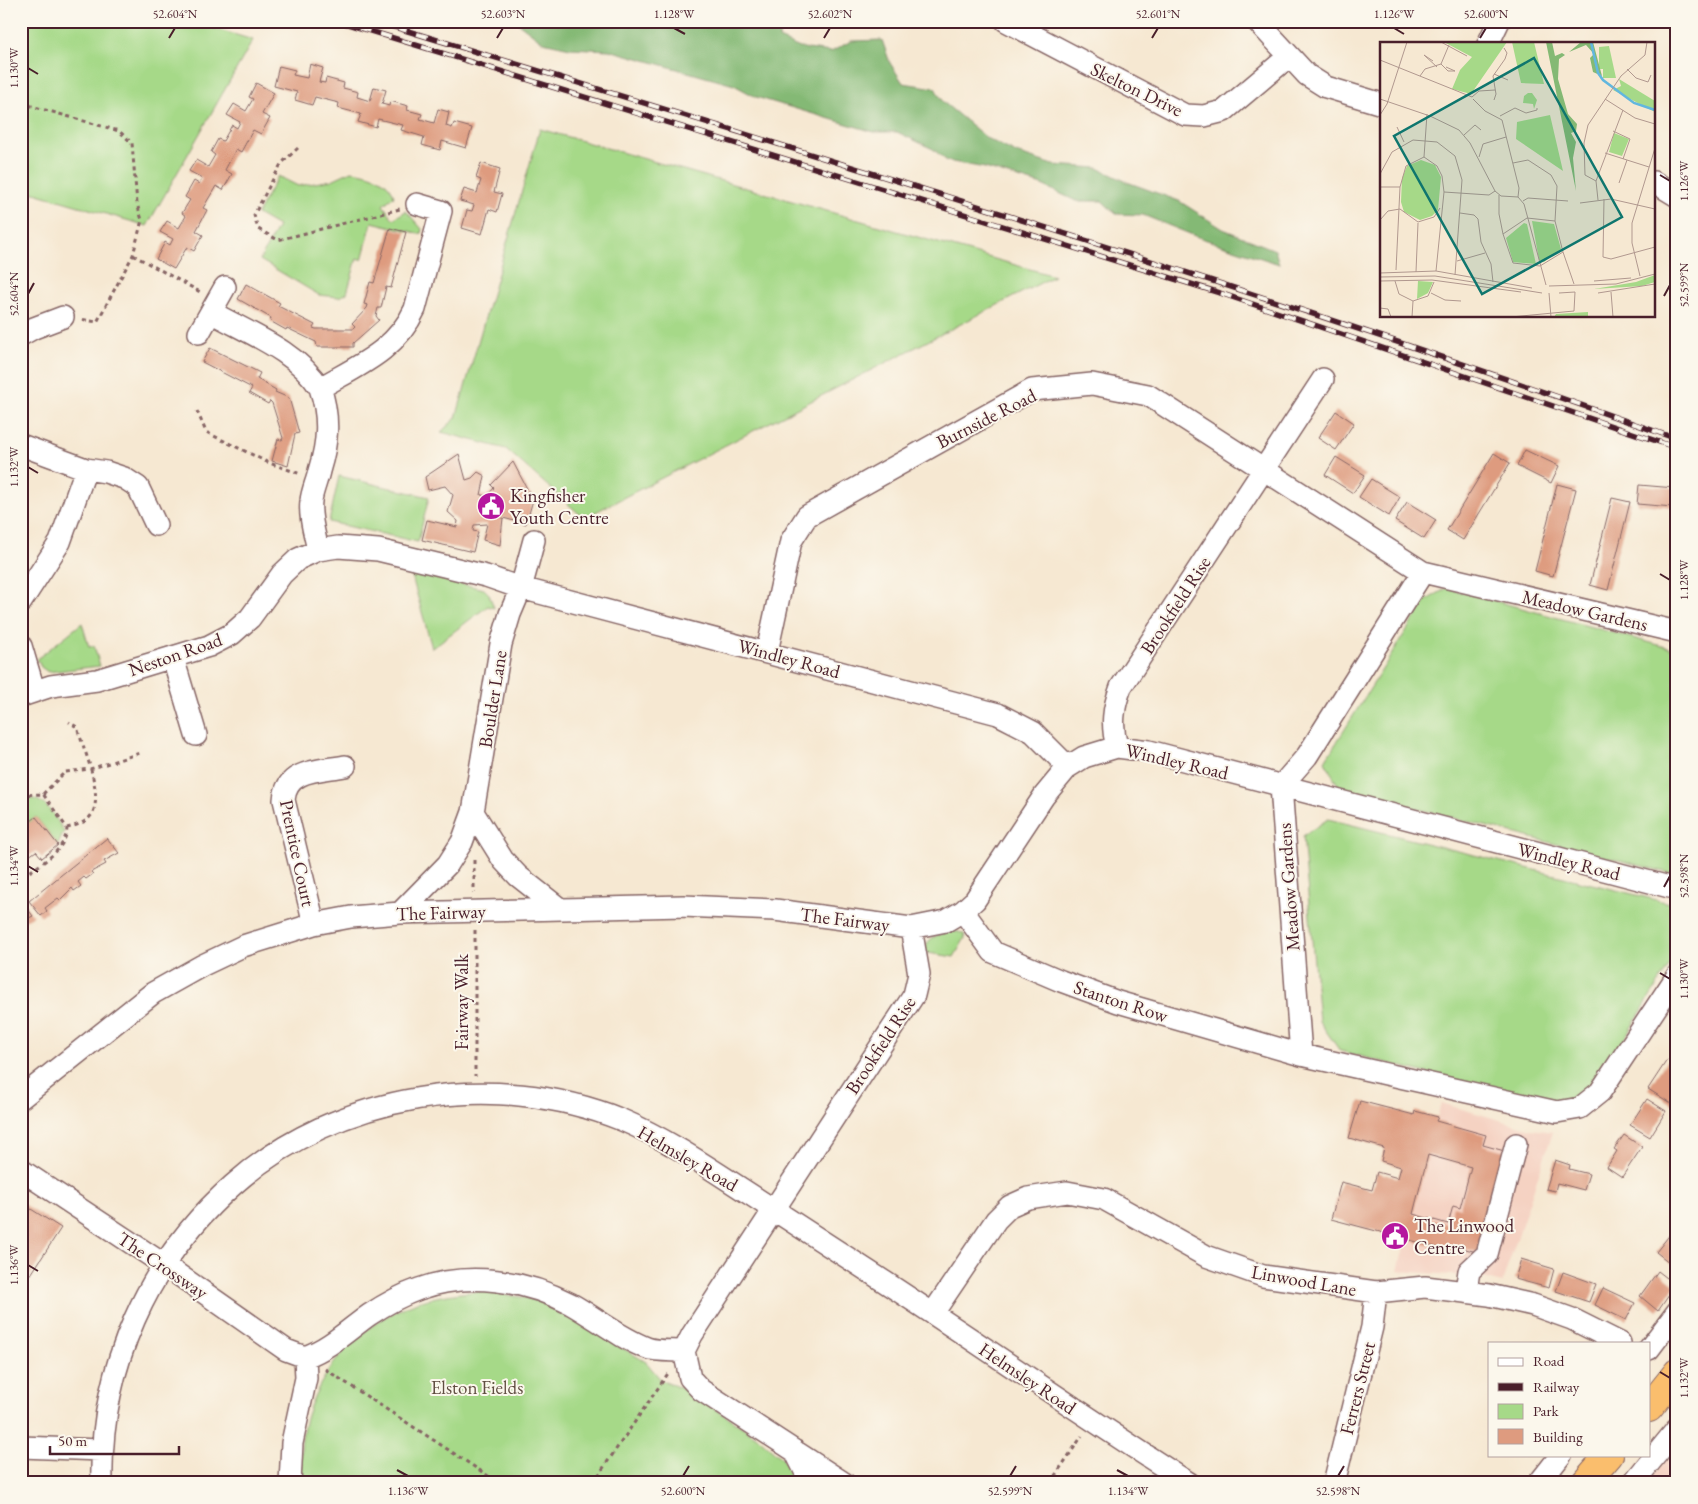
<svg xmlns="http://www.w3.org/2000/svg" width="1698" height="1504" font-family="'EB Garamond',serif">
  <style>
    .built { fill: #f5d2c2 }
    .green { fill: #a6d988; stroke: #787c5a }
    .forest { fill: #84b974; stroke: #676c50 }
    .building { fill: #de9b7f; fill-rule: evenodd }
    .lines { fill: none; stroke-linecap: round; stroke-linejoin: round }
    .minor-casing { stroke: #866565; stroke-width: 24 }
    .highway-casing { stroke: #866565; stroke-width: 30 }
    .path { stroke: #866565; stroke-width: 3; stroke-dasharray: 4 4; stroke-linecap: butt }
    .minor { stroke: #fff; stroke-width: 21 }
    .highway { stroke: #fabe6d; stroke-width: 28 }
    .rail-casing { stroke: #4a1f2b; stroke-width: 5.5 }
    .rail { stroke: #fbf7ec; stroke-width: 4; stroke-dasharray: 11; stroke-linecap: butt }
    .ticks { fill: none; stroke: #4a1f2b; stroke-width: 2 }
    .labels { text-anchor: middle; stroke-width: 4; stroke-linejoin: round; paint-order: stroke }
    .street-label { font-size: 19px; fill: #4a1f2b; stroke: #fbf7ec }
    .poi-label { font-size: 19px; fill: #4a1f2b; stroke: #fbf7ec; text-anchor: start }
    .park-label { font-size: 19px; fill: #614e42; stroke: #fbf7ec }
    .inset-river { fill: none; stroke: #62b7de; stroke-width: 2.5 }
    .inset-road { fill: none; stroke: #b1988f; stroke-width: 1 }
    .view { fill: #0f766e; fill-opacity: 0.15; stroke: #0f766e; stroke-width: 2.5 }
    .inset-edge { fill: none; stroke: #4a1f2b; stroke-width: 2.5 }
    .neatline { fill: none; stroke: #4a1f2b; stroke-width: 2 }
    .ticks-label { font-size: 12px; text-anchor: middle; fill: #4a1f2b }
  </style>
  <rect width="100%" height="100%" fill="#fbf7ec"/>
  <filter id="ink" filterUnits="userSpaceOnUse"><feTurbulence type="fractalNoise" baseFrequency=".02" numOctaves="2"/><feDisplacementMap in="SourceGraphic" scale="10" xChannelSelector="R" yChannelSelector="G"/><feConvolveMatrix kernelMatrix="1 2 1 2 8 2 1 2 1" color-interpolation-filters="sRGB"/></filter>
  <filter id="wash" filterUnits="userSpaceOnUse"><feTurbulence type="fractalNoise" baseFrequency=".0096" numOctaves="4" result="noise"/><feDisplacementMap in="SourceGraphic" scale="20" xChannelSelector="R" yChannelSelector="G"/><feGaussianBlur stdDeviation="1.12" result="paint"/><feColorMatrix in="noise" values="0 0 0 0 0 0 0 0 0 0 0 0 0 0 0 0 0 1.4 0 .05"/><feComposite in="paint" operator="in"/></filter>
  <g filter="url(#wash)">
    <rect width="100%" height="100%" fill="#f6e8d2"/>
    <!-- built -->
    <path class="built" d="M1441 1103 1531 1129 1553 1132 1502 1283 1479 1277 1398 1271Z
      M1677 1446V1483H1646Z"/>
    <!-- green -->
    <path class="green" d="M21 21H190L253 40 147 226 21 189Z
      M540 129 1054 276 584 518 506 449 441 432 456 418Z
      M351 171C368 173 389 178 394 196L383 205 393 219 406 211 422 229 421 234 372 222 362 260 357 258 347 293 339 297 319 295 260 260 278 226 257 214 278 176 298 186 332 180Z
      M339 476 429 497 418 542 329 522Z
      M411 573 484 589 489 594 494 608 488 606 432 648Z
      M1447 588 1677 650V875L1340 789 1325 761 1425 601Z
      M82 623 89 647 94 646 100 666 48 672 41 667 37 659Z
      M21 798C47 797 51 812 64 831L58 845 36 817 21 829Z
      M1328 819 1677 905V953L1596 1085 1572 1105 1490 1089 1340 1051 1319 1021 1303 836Z
      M959 932 964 934 965 938 954 957 928 953 925 949C928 935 946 931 959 932Z
      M481 1291 527 1298 548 1304 646 1362 662 1381 689 1391 760 1439 781 1458 802 1483H300C301 1465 300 1443 304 1426 318 1368 364 1319 421 1301 440 1295 461 1293 481 1291Z"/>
    <!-- forest -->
    <path class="forest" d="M506 21H780L779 39 800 48 831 52 851 41 882 40 890 63 903 83 935 88 943 102 988 139 1016 153 1053 165 1098 168 1127 182 1179 201 1223 229 1275 250 1279 264 1195 236 1143 215 1116 214 1102 201H1076L1042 185 985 168 947 161 933 149 897 132H874L756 97 734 85 609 50 570 48 543 42 518 23Z"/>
    <g id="blocks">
      <!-- building -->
      <path class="building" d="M310 64 323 68 319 82 325 83 326 78 344 83 343 88 358 92 357 97 370 101 374 87 386 90 382 104 389 106 390 101 408 106 407 110 422 114 420 119 434 123 438 109 449 112 446 126 452 128 454 123 472 128 466 148 442 141 440 150 422 145 424 137 401 130 403 125 378 119 376 127 358 122 361 114 338 108 339 103 315 97 312 105 295 100 297 92 274 86 279 66 295 70 293 75 307 78Z
        M256 83 274 93 262 114 270 118 261 134 253 130 241 152 236 149 225 170 232 174 223 190 216 186 203 208 207 210 196 231 203 235 194 251 187 247 174 269 156 259 165 242 170 245 173 239 160 232 167 221 179 228 186 216 182 213 190 200 185 197 194 181 199 184 202 178 189 171 196 160 208 167 215 155 211 152 218 139 223 141 232 125 237 128 240 122 227 115 234 104 246 111 253 99 249 97Z
        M481 163 500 169 494 192 502 194 497 212 489 209 482 234 462 228 467 210 472 211 474 205 460 201 464 189 477 193 481 180 476 178Z
        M390 228 406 232 391 288 386 287 381 308H378L376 316 379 320 353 343V347H317L316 342 287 328 286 330 270 321 271 318 238 299 246 284 280 303 278 306 315 325 313 328 316 329H353L355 327 352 324 367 308 368 305 364 304 370 282 374 283Z
        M210 348 260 373 257 379 276 390 275 392 289 398 299 433 295 434 288 466 272 461 278 439 282 440 283 438 272 403 270 401 268 404 249 393 252 388 202 362Z
        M1336 411 1354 423 1336 450 1318 438Z
        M1525 450 1559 466 1551 483 1517 466Z
        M1494 453 1510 463 1463 540 1447 530Z
        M459 454 466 480 472 478 478 472 485 476 481 495 487 496 494 488 491 485 513 462 533 500 526 524 503 518 500 545 483 540 487 524 474 525 473 531 478 532 473 552 422 540 427 520 457 527 458 521 448 512 453 495 445 486 428 490 425 477Z
        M1336 457 1365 475 1353 493 1325 475Z
        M1371 479 1400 497 1389 516 1359 497Z
        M1557 484 1576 489 1553 576 1535 571Z
        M1639 485 1675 488 1673 507 1637 504Z
        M1612 498 1630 502 1608 590 1590 585Z
        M1407 502 1436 520 1424 539 1395 521Z
        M36 817 58 845 42 858 36 851 21 862V840L25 837 21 829Z
        M107 838 119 853 104 861 106 864 91 872 93 874 86 879 84 877 78 882 81 886 74 891 72 888 60 900 58 898 45 908 47 911 41 916 29 901Z
        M21 900 33 916 21 922Z
        M1677 1045V1059L1670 1055Z
        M1667 1060 1677 1066V1096L1672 1104 1648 1089Z
        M1647 1099 1666 1111 1650 1137 1630 1125Z
        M1360 1101 1414 1115 1415 1111 1438 1117 1436 1121 1486 1135 1483 1145 1508 1152 1480 1253 1455 1246 1453 1252 1406 1239 1405 1245 1383 1239 1384 1233 1331 1219 1341 1182 1372 1190 1377 1172 1398 1178 1401 1167 1381 1161 1384 1148 1349 1138ZM1428 1155 1471 1167 1460 1208 1453 1206 1448 1224 1413 1214Z
        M1624 1135 1642 1147 1622 1177 1607 1167 1617 1151 1614 1149Z
        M1555 1160 1570 1165 1569 1169 1589 1174 1584 1190 1557 1183 1555 1191 1546 1189Z
        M23 1204 61 1228 28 1279 21 1274Z
        M1676 1227 1677 1262 1674 1266 1656 1252Z
        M1521 1259 1554 1269 1549 1288 1515 1279Z
        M1658 1271 1676 1285 1658 1311 1640 1296Z
        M1563 1272 1596 1284 1589 1302 1556 1291Z
        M1603 1288 1635 1303 1626 1320 1595 1305Z"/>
    </g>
  </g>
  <g filter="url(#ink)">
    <use href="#blocks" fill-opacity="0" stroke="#866565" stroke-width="1"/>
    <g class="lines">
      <defs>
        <path id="minor" d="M1006 21 1185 115 1204 116 1224 111 1288 57
          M1257 21 1307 75 1326 87 1382 104
          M1488 44 1499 21
          M1654 182 1677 196
          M211 312C248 333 297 351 320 388
          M199 333 225 287
          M21 335 34 328 63 317
          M21 445 86 469 106 472 124 478 138 487 156 525
          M534 540 521 588 510 614 501 644 473 812 503 860 518 876 560 909
          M318 550C315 535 309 517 311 501 312 491 317 481 319 471 328 442 330 417 320 388 357 366 396 351 415 309L441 211 417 204
          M21 602 60 542 86 469
          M21 646 34 690
          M767 652 791 541 807 516 1032 390 1092 384 1148 395 1423 572
          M173 658 196 735
          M21 696 51 686 97 680 209 646 232 634 250 618 282 574 298 559 318 550 338 547 378 550 486 576 521 588 998 714 1033 732 1068 767
          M1117 747C1111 725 1113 708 1121 687L1323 379
          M963 911 993 952 1061 981 1118 1002 1301 1055 1557 1112 1580 1108 1600 1092 1677 976
          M400 913 448 864 462 842 473 812
          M314 924 284 800C286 769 319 771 345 766
          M1301 1055 1281 786 1307 756 1423 572 1677 632
          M21 1098 153 993 203 965 243 946 314 924 351 917 400 913 683 906 775 910 911 928 946 921 963 911 975 900 1044 796 1068 767 1084 757 1117 747 1149 751 1677 889
          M21 1170 163 1264 286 1350 305 1357
          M1466 1290 1469 1271 1487 1254 1516 1144
          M933 1313 996 1220 1010 1206 1028 1198 1067 1192 1104 1199 1206 1256 1263 1276 1376 1292 1425 1287 1489 1295 1533 1305 1572 1319 1620 1343
          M1649 1349 1677 1312
          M684 1351 692 1335 914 995 919 974 911 928
          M21 1447 101 1450
          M795 1451 811 1483
          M102 1483C99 1369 148 1260 233 1185 336 1093 494 1068 622 1120 660 1136 694 1158 728 1180 768 1206 808 1232 848 1258 963 1332 1074 1410 1189 1483
          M290 1483 292 1443 306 1378 305 1357C330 1348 348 1330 369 1315 384 1305 402 1295 419 1289 468 1271 525 1280 571 1304 596 1318 620 1338 647 1348 658 1352 672 1350 684 1351L690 1378 701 1390 844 1483
          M1334 1483 1372 1327 1376 1292
          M1539 1483 1561 1455
          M1633 1483 1677 1429"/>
        <path id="highway" d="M1649 1408 1677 1373
          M1585 1483 1609 1455"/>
      </defs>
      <!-- minor casing -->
      <use href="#minor" class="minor-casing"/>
      <!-- highway casing -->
      <use href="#highway" class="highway-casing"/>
      <!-- path -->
      <path class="path" d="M21 103 119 131 132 143 137 204 142 220 133 255 97 322 80 319
        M298 148 281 164 254 215 258 229 278 240 400 209
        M133 255 202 293
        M197 411 206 432 269 463 301 474
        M21 793 23 795 43 794 67 828C66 852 38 865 21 878
        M43 794 65 772 90 769 143 752
        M67 828C74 826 84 823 89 818 107 800 83 748 77 727L69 722
        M474 860V893
        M475 930V1076
        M325 1369 499 1483
        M593 1483 669 1372
        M1050 1483 1082 1436"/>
      <!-- minor -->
      <use href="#minor" class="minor"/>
      <!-- highway -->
      <use href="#highway" class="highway"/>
      <defs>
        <path id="rail" d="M338 21 1220 293 1677 448
          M375 21C811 154 1248 285 1677 439"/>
      </defs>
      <!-- rail casing -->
      <use href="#rail" class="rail-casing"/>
      <!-- rail -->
      <use href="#rail" class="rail"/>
    </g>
  </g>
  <!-- ticks -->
  <path class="ticks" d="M674 28 685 34M1394 28 1404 34M169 38 175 28M497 38 503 28M824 38 830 28M1152 38 1158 28M1480 38 1486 28M28 68 38 74M1660 175 1670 181M28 294 34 283M1664 296 1670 285M28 467 38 473M1660 574 1670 580M28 866 38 872M1664 887 1670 876M1660 973 1670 979M28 1265 38 1271M1660 1372 1670 1378M397 1470 408 1476M1117 1470 1128 1476M683 1476 689 1466M1010 1476 1016 1466M1338 1476 1344 1466"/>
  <!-- icons -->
  <defs>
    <symbol id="civic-disc" viewBox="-11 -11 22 22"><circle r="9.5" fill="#b5179e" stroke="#fbf7ec"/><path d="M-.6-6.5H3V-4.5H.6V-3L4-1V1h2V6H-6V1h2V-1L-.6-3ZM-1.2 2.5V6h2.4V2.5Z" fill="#fff"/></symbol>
  </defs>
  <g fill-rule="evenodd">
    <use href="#civic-disc" x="475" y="490" width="32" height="32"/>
    <use href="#civic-disc" x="1379" y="1220" width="32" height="32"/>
  </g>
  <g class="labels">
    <!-- street labels -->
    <g class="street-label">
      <text transform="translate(1137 89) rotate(26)" y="7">Skelton Drive</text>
      <text transform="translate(986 418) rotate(-27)" y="7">Burnside Road</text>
      <text transform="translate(1175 605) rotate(-57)" y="7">Brookfield Rise</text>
      <text transform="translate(1585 610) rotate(13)" y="7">Meadow Gardens</text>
      <text transform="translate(175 654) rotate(-19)" y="7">Neston Road</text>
      <text transform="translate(789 658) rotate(15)" y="7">Windley Road</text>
      <text transform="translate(492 699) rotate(-81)" y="7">Boulder Lane</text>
      <text transform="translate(1177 761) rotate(13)" y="7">Windley Road</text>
      <text transform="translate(298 853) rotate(78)" y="7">Prentice Court</text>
      <text transform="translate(1569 861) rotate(14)" y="7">Windley Road</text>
      <text transform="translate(1288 887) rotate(-94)" y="7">Meadow Gardens</text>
      <text transform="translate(441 912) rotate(-2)" y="7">The Fairway</text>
      <text transform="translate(845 919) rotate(7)" y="7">The Fairway</text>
      <text transform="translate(1121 1001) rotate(18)" y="7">Stanton Row</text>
      <text transform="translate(461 1002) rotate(-90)" y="7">Fairway Walk</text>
      <text transform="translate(880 1045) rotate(-57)" y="7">Brookfield Rise</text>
      <text transform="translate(688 1158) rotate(30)" y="7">Helmsley Road</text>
      <text transform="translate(163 1265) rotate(34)" y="7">The Crossway</text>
      <text transform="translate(1304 1280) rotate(10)" y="7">Linwood Lane</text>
      <text transform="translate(1028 1378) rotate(34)" y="7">Helmsley Road</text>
      <text transform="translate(1357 1388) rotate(-76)" y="7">Ferrers Street</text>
    </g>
    <!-- poi labels -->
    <g class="poi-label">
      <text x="510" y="502">Kingfisher<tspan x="510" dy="22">Youth Centre</tspan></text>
      <text x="1414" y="1232">The Linwood<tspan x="1414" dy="22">Centre</tspan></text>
    </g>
    <!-- park labels -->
    <g class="park-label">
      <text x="477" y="1394">Elston Fields</text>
    </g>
  </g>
  <!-- overview -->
  <g transform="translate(1380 42)">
    <rect width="275" height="275" fill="#f6e8d2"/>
    <path d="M64 0H127L91 52 72 47 80 28 92 15ZM132 0H154L164 42 141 41ZM229 4 236 36H223V27H219V5ZM239 37 275 59V70L233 48 241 44ZM148 51H152L157 58 154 67 153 62 143 61 144 54ZM170 73 183 129 136 97 137 80ZM234 91 249 97 242 114 229 110ZM41 118 55 123 61 135 58 168 52 174 40 178 24 170 21 160 22 136 27 124ZM152 179 174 182 181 207 164 220 159 218ZM144 181 147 182 156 222 133 220 126 196ZM275 233V240L262 244 214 247 256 240ZM38 239 53 240 48 251 37 257ZM208 270V275H174L176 272Z" fill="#a6d988"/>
    <path d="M166 0H172L175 14 182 11 185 13 179 17 178 37 188 72 197 82 196 89 191 91 196 100 193 116 196 149ZM201 0H213L222 34 213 30 210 16 214 12 206 3 189 10Z" fill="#84b974"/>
    <path class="inset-river" d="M211 0 218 31 223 38 254 61 275 68"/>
    <path class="inset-road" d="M61 0 87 14M0 18 92 55 99 49 115 48M53 19 44 13 57 25M61 22 68 29H75L66 25M247 27 256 36 268 40 271 33M114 32 128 38M40 34 45 27 61 22 69 3M0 57 50 74 79 88 90 101 115 149M93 57 105 69 122 78 139 146 138 155M225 57 255 76 275 82M114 58 116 52 113 34 125 17 127 11 124 6M0 73 7 62 27 0M120 74 135 66 146 71 157 68V66M17 85 24 100M233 89 250 97 243 117M84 93 95 83 101 88M225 111 269 125M44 115 47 72M99 115 103 102 126 95M133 121 148 118 171 133 177 144 175 179M0 132 12 110 33 98 57 100 75 114 82 138 75 233M216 139 205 133 204 101 208 83 241 34 265 13 267 0M239 141 247 118M0 145H20M115 149 121 154 138 155M64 150 109 153 115 149M119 153V172L123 192 133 221 160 224 183 210 175 179 147 176 123 192M138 155 144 162 166 243M224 157 223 215 231 217 275 205M218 158 216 139 243 68M143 159 148 156 188 159M200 161 231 157 275 167M20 167 38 180 54 175 60 166M80 171 94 173 98 177 101 200 111 222 113 240M0 178 8 169 20 167M183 210 194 242M77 219 105 211M16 228 20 145 26 124 44 115 57 124 62 134 64 150 56 229M36 230 38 181M0 231 56 229 152 246M260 234 252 201V181L275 106M0 235 55 234 162 251M0 239 52 238 141 250M15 239 19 252 33 259 48 254 54 240M214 239 251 236M169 244 236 242 275 232M231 250 233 275M51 251 65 258 81 259M169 251 171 275M218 251 275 242M0 266 8 267 11 275M32 275 33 259M131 275 194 269 195 250 179 251"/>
    <path class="view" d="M154 16 242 175 102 252 14 94Z"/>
    <rect width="275" height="275" class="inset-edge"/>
  </g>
  <!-- margin -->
  <rect width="1698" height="1504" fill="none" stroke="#fbf7ec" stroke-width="55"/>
  <!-- legend -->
  <rect x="1488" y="1342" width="162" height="115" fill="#fbf7ec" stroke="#b4a19f"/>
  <rect x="1498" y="1358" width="25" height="8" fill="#ffffff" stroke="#b4a19f"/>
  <text x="1533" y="1366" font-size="15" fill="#4a1f2b">Road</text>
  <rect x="1498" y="1383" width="25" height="8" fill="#4a1f2b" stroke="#b4a19f"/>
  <text x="1533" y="1392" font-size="15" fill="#4a1f2b">Railway</text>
  <rect x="1498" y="1404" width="25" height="15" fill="#a6d988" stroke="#b4a19f"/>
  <text x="1533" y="1416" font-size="15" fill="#4a1f2b">Park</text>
  <rect x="1498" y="1429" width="25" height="15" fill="#de9b7f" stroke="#b4a19f"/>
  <text x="1533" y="1442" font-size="15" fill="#4a1f2b">Building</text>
  <!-- scale -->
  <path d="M50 1446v8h129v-8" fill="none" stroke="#4a1f2b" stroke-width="2.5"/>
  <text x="58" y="1446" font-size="15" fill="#4a1f2b" stroke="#fbf7ec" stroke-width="4" paint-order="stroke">50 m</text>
  <rect x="28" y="28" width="1642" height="1448" class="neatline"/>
  <g class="ticks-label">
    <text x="175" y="18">52.604°N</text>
    <text x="503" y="18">52.603°N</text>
    <text x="674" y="18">1.128°W</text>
    <text x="830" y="18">52.602°N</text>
    <text x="1158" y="18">52.601°N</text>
    <text x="1394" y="18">1.126°W</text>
    <text x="1486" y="18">52.600°N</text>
    <text transform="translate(14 68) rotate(-90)" y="4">1.130°W</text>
    <text transform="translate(1684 181) rotate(-90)" y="4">1.126°W</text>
    <text transform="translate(1684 285) rotate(-90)" y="4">52.599°N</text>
    <text transform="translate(14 294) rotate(-90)" y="4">52.604°N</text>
    <text transform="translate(14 467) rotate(-90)" y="4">1.132°W</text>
    <text transform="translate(1684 580) rotate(-90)" y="4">1.128°W</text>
    <text transform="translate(14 866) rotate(-90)" y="4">1.134°W</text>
    <text transform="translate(1684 876) rotate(-90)" y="4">52.598°N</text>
    <text transform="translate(1684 979) rotate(-90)" y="4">1.130°W</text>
    <text transform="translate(14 1265) rotate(-90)" y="4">1.136°W</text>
    <text transform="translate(1684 1378) rotate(-90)" y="4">1.132°W</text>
    <text x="408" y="1495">1.136°W</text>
    <text x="683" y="1495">52.600°N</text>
    <text x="1010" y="1495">52.599°N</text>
    <text x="1128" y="1495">1.134°W</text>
    <text x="1338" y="1495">52.598°N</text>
  </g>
</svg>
